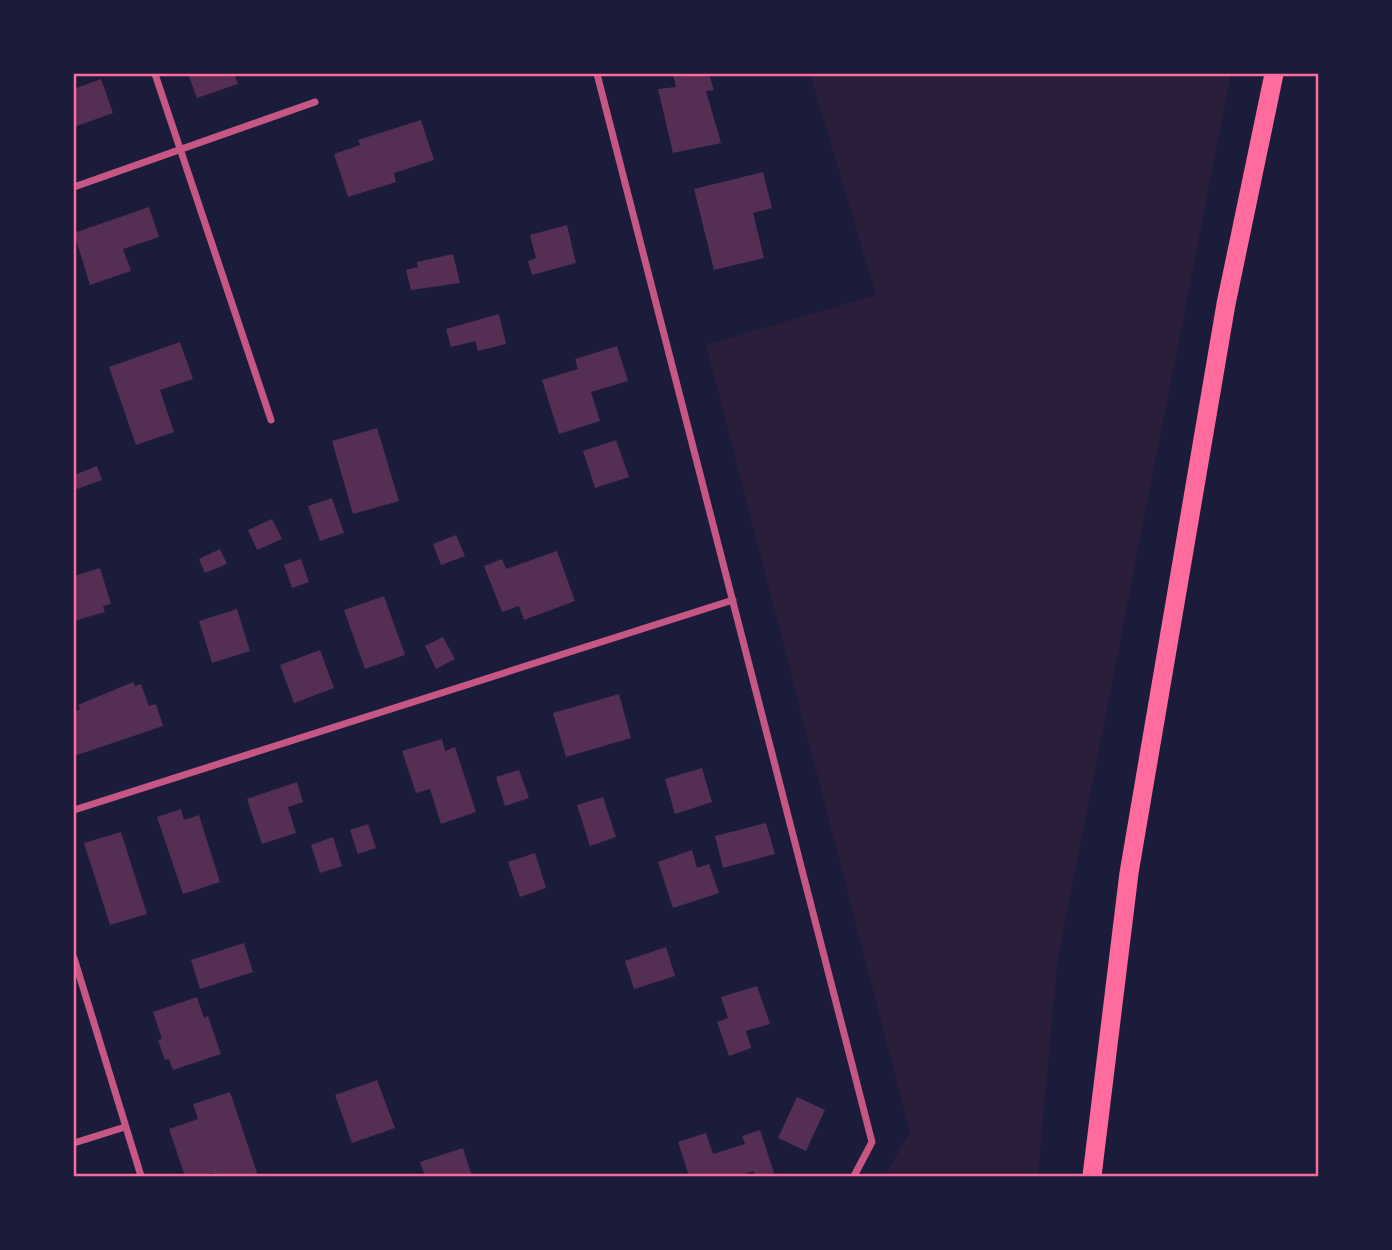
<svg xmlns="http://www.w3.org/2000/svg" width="1392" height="1250" font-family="Poppins,sans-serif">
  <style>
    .green { fill: #2a1e3b }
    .building { fill: #542f53 }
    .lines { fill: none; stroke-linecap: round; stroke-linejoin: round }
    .minor { stroke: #c65784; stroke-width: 7 }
    .trunk { stroke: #ff6b9d; stroke-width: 19 }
    .neatline { fill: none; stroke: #ff6b9d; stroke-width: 2.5 }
  </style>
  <rect width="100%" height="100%" fill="#1b1b3a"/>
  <!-- green -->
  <path class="green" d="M810 74H1231L1057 964 1038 1176H884L910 1133 706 345 876 295Z"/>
  <!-- building -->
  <path class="building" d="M188 74H234L238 84 197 98Z
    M673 74H709L714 90 706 91 721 143 673 153 658 89 676 87Z
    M101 79 113 113 74 127V89Z
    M421 120 434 160 394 173 396 182 348 197 334 154 360 145 358 140Z
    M763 172 772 208 753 213 764 258 714 270 694 189Z
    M149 207 159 237 123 249 131 271 90 285 74 233Z
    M567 225 576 263 532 275 528 261 536 258 530 235Z
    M453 254 460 283 411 290 406 270 418 267 417 262Z
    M499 314 506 344 478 351 475 341 451 347 446 329Z
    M180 342 193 379 160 390 174 432 136 445 109 367Z
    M617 346 628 381 591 392 600 421 559 434 542 380 578 369 575 359Z
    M377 428 399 501 353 514 332 441Z
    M616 440 629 477 595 488 583 451Z
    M97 466 102 480 74 490V475Z
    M332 498 344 533 320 541 308 506Z
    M272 519 282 539 257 550 248 530Z
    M456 535 465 556 441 565 433 544Z
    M220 549 227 564 205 573 199 559Z
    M557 551 575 601 524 620 519 606 502 612 484 566 502 559 506 569Z
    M301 559 309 582 292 588 284 565Z
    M100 568 111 604 103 606 105 612 74 621V576Z
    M384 596 405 655 365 669 344 610Z
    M237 609 250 651 212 663 199 621Z
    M443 637 455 659 436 669 425 646Z
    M320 650 334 688 294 703 280 665Z
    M133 682 135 686 141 684 149 706 156 704 163 726 74 756V712L80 709 78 705Z
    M619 694 631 738 566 757 553 713Z
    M442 739 445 751 455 747 476 812 441 824 430 789 416 793 402 751Z
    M702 768 712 802 675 814 665 779Z
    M519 770 529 798 505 806 496 777Z
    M297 782 303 802 288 807 296 833 262 844 247 799Z
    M603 797 616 837 590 846 577 805Z
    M181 809 184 820 199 815 220 882 183 894 157 817Z
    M766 823 775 854 723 868 715 836Z
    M368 824 376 848 358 854 350 830Z
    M121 832 147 914 110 925 84 843Z
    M333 837 342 866 320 873 311 845Z
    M692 850 697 868 709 864 719 893 673 908 658 862Z
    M535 853 546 888 520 897 508 862Z
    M244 943 253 972 200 989 191 960Z
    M666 947 675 976 634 989 625 961Z
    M757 986 770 1024 746 1031 751 1048 729 1056 717 1022 728 1018 721 997Z
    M197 997 204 1018 208 1016 221 1054 173 1070 169 1059 165 1060 158 1040 162 1039 153 1012Z
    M377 1080 395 1128 352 1143 335 1095Z
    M230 1092 258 1176H214L213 1173 185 1176 169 1129 198 1119 193 1104Z
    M797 1097 825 1110 806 1151 778 1138Z
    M760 1130 774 1173 763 1176H755L754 1171 737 1176H689L678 1142 706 1133 713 1154 745 1144 742 1136Z
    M463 1148 472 1176H425L420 1162Z"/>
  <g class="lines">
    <!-- minor -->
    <path class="minor" d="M155 74 271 420
      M597 74 872 1142 854 1176
      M74 187 315 102
      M74 810 733 600
      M74 958 141 1176
      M74 1143 125 1127"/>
    <!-- trunk -->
    <path class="trunk" d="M1092 1176 1129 873 1226 304 1274 74"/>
  </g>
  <!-- border -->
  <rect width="1392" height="1250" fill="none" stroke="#1b1b3a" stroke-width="150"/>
  <rect x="75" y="75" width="1242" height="1100" class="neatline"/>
</svg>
